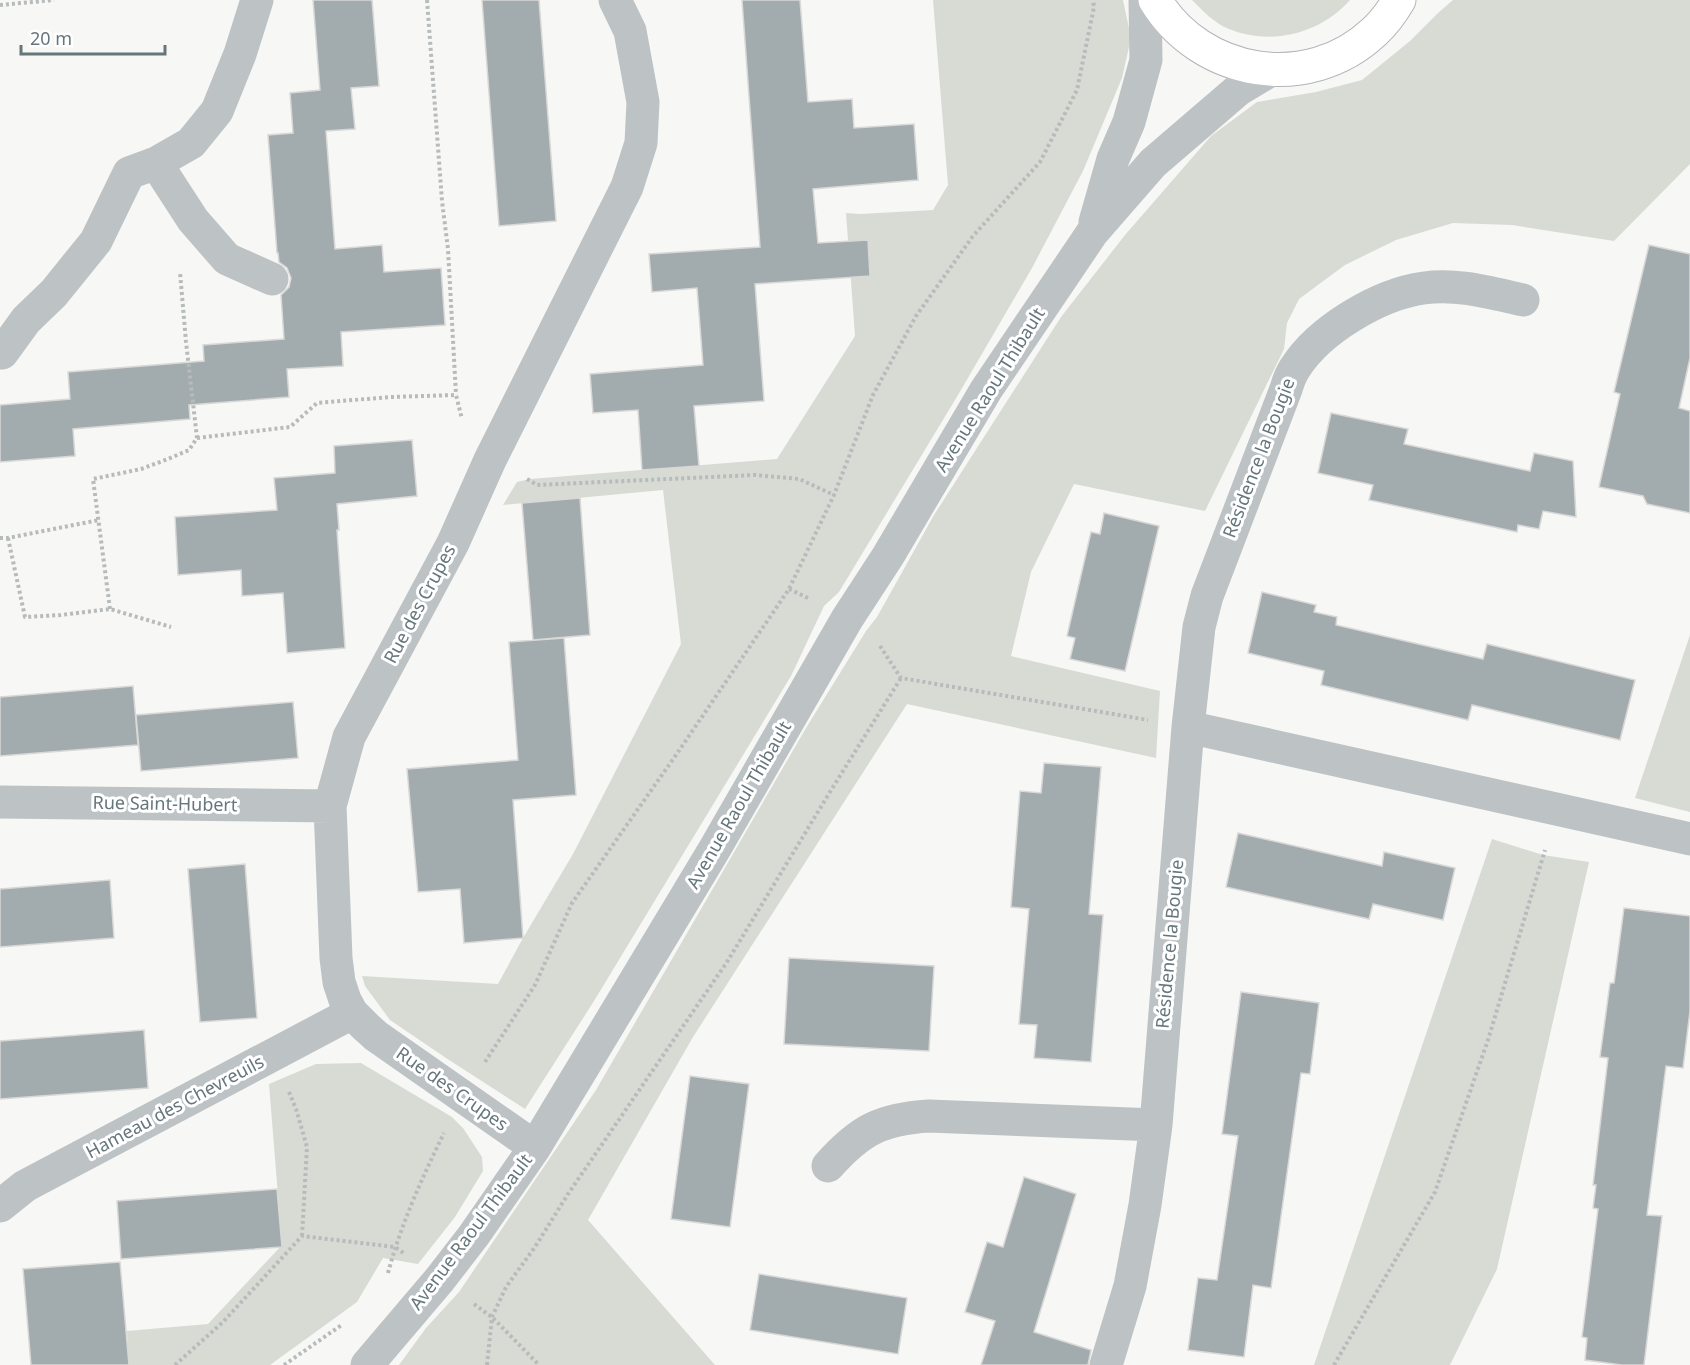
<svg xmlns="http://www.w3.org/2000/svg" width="1690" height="1365" font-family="'Noto Sans',sans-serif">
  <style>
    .green { fill: #d8dbd4 }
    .building { fill: #a2acaf; stroke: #d9d8d7; stroke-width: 1.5 }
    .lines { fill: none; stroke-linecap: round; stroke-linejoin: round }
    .major-casing { stroke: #b1b6b8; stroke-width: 35 }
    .path { stroke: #b7bbbc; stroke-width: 4; stroke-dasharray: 3 3; stroke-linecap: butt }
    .minor { stroke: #bdc2c4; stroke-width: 33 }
    .major { stroke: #fff; stroke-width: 33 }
    .labels { text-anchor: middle; stroke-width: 6; stroke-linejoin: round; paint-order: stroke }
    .street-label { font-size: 18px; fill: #66777c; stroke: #fff }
  </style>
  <rect width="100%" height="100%" fill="#f7f7f5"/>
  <!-- green -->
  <path class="green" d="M933 0H1123L1131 38 1122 78 1083 171 1032 268 958 395 839 592 824 606 791 676 594 1001 525 1109 446 1058 390 1020 365 986 362 976 498 984 523 938 573 854 681 644 663 490 503 505 517 482 530 479 777 459 855 336 846 213 860 214 933 210 948 185Z
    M1192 0H1350C1320 34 1271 46 1229 29 1214 23 1203 11 1192 0Z
    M1453 0H1690V164L1614 241 1512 225 1453 223 1396 240 1345 265 1299 299 1287 323 1284 349 1205 511 1074 484 1031 572 1011 656 1160 691 1156 758 907 704 693 1037 588 1220 715 1365H399L426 1328 459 1292 596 1090 806 728 866 631 877 617 934 515 1061 317 1125 235 1211 136 1257 102 1316 92 1362 80 1410 41 1438 13Z
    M1690 635V812L1635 798Z
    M1492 839 1543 855 1589 862 1497 1269 1450 1365H1314Z
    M361 1063 452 1117 463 1128 482 1157 483 1171 455 1217 418 1264 383 1258 357 1302 270 1365H129L127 1331 208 1324 282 1245 269 1084 316 1064Z"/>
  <!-- building -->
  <path class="building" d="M313 0H372L379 86 351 88 355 129 326 131 335 249 382 245 384 272 441 268 445 325 341 332 343 366 287 369 289 397 189 405 190 419 73 429 75 456 0 462V405L70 399 68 372 204 361 203 345 284 339 281 295 289 287 291 278 287 268 279 262 278 253H277L268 135 293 133 290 93 320 90Z
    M482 0H539L556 221 499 226Z
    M742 0H800L808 102 852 99 854 128 914 124 918 180 813 189 818 243 868 240 870 276 755 284 764 401 694 406 699 466 642 470 638 410 593 413 590 374 703 365 697 288 652 292 649 254 760 247Z
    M1649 245 1690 254V358L1679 408 1690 411V513L1647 504 1643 496 1599 487 1620 394 1614 392Z
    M1331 413 1408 429 1404 444 1530 471 1534 453 1573 461 1576 517 1543 511 1539 529 1518 525 1517 532 1369 500 1373 485 1318 473Z
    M412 440 417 496 337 504 339 530H337L345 648 287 653 283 593 242 596 241 570 178 575 175 517 277 510 274 478 335 473 334 446Z
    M580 498 590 635 533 640 522 503Z
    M1104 513 1159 526 1125 671 1070 659 1075 638 1067 636 1091 532 1100 534Z
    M1262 592 1316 605 1314 612 1337 617 1336 625 1483 659 1487 644 1635 680 1620 740 1472 705 1468 720 1321 685 1324 671 1248 653Z
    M564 638 576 795 513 800 523 938 464 943 460 889 418 892 407 769 518 760 509 642Z
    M133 686 138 745 0 756V697Z
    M293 702 298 758 141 771 136 715Z
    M1044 763 1101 767 1089 914 1103 915 1091 1062 1034 1058 1037 1025 1019 1024 1029 909 1011 907 1020 791 1041 793Z
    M1238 833 1382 866 1384 852 1455 868 1443 920 1373 904 1369 919 1226 887Z
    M245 864 257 1018 200 1022 188 869Z
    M110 880 114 938 0 947V889Z
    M1624 908 1690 916V1011L1683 1068 1666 1066 1647 1215 1662 1216 1644 1365H1622L1585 1360 1587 1338 1582 1337 1598 1209 1593 1208 1596 1185H1593L1608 1058 1600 1057 1610 983H1614Z
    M789 958 934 966 929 1051 784 1044Z
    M1241 992 1319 1003 1310 1074 1301 1073 1271 1288 1253 1285 1244 1357 1188 1350 1198 1278 1217 1280 1238 1136 1222 1134Z
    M144 1030 148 1088 0 1099V1041Z
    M690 1076 749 1084 730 1227 671 1219Z
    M1024 1177 1076 1194 1034 1332 1091 1350 1088 1365H981L995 1321 965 1312 987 1242 1003 1247Z
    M277 1189 282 1247 121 1259 117 1201Z
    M120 1262 129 1365H31L23 1269Z
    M759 1274 907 1298 898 1354 750 1330Z"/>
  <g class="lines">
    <defs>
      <path id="major" d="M1155 0C1201 76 1308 94 1374 32 1384 23 1392 12 1399 0"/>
    </defs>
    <!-- major casing -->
    <use href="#major" class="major-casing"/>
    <!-- path -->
    <path class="path" d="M427 0 442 201 448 249 456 395
      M0 5 54 0
      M197 438 290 427 317 403 390 397 456 395 462 419
      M527 479 537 485 755 475 799 479 834 495
      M0 538H8L99 520
      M8 538 25 617 61 615 110 609 171 627
      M789 589 810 599
      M110 609 93 479 141 469 168 459 189 450 197 438 186 342 180 272
      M880 646 901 678 1148 720
      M485 1062 535 985 572 903 676 755 789 589 834 495 873 395 916 316 973 236 1040 162 1077 90 1094 7 1093 0
      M289 1092 296 1109 307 1147 302 1236
      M388 1273C401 1224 422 1178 444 1133
      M474 1304 492 1317 539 1365
      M175 1365 223 1322 302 1236 395 1247 405 1254
      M284 1365 343 1324
      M487 1365 492 1317 506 1287 535 1247 568 1194 727 962 833 787 901 678
      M1334 1365 1435 1192 1488 1040 1545 850"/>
    <!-- minor -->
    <path class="minor" d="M156 163 193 220 227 259 272 279
      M1095 222 1113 159 1129 122 1146 60 1145 0
      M2 353 26 320 54 293 96 241 129 173 156 163 191 143 217 111 240 54 257 0
      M1188 727 1199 627 1207 596 1286 389C1288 382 1291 374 1295 368 1319 330 1379 294 1424 288 1457 283 1491 293 1523 300
      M0 802 330 806
      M535 1147 376 1036 366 1027 352 1013 345 1000 339 982 336 958 330 806 349 737 453 543 490 460 627 187 641 143 643 102 630 31 615 0
      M828 1166C860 1130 881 1119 929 1116L1156 1125
      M0 1206 25 1186 352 1013
      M367 1365 440 1279 474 1235 535 1147 714 850 847 619 888 556 986 390 1092 233 1153 163 1238 90 1271 70
      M1106 1365 1130 1286 1145 1205 1156 1125 1188 727 1690 839"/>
    <!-- major -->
    <use href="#major" class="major"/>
  </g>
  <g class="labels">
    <!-- street labels -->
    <g class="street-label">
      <text transform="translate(990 390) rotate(-58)" y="6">Avenue Raoul Thibault</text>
      <text transform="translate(1259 458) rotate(-69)" y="6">Résidence la Bougie</text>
      <text transform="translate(420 604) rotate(-62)" y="6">Rue des Crupes</text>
      <text transform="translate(165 804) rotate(1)" y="6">Rue Saint-Hubert</text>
      <text transform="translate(739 805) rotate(-60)" y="6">Avenue Raoul Thibault</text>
      <text transform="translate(1170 944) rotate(-85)" y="6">Résidence la Bougie</text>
      <text transform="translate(452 1089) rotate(35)" y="6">Rue des Crupes</text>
      <text transform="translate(175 1107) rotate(-28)" y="6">Hameau des Chevreuils</text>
      <text transform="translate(471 1232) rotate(-53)" y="6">Avenue Raoul Thibault</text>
    </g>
  </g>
  <!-- scale -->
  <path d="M21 45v9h144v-9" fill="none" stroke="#66777c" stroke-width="3"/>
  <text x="30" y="45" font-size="18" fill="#66777c" stroke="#ffffff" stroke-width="4.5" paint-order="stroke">20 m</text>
</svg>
